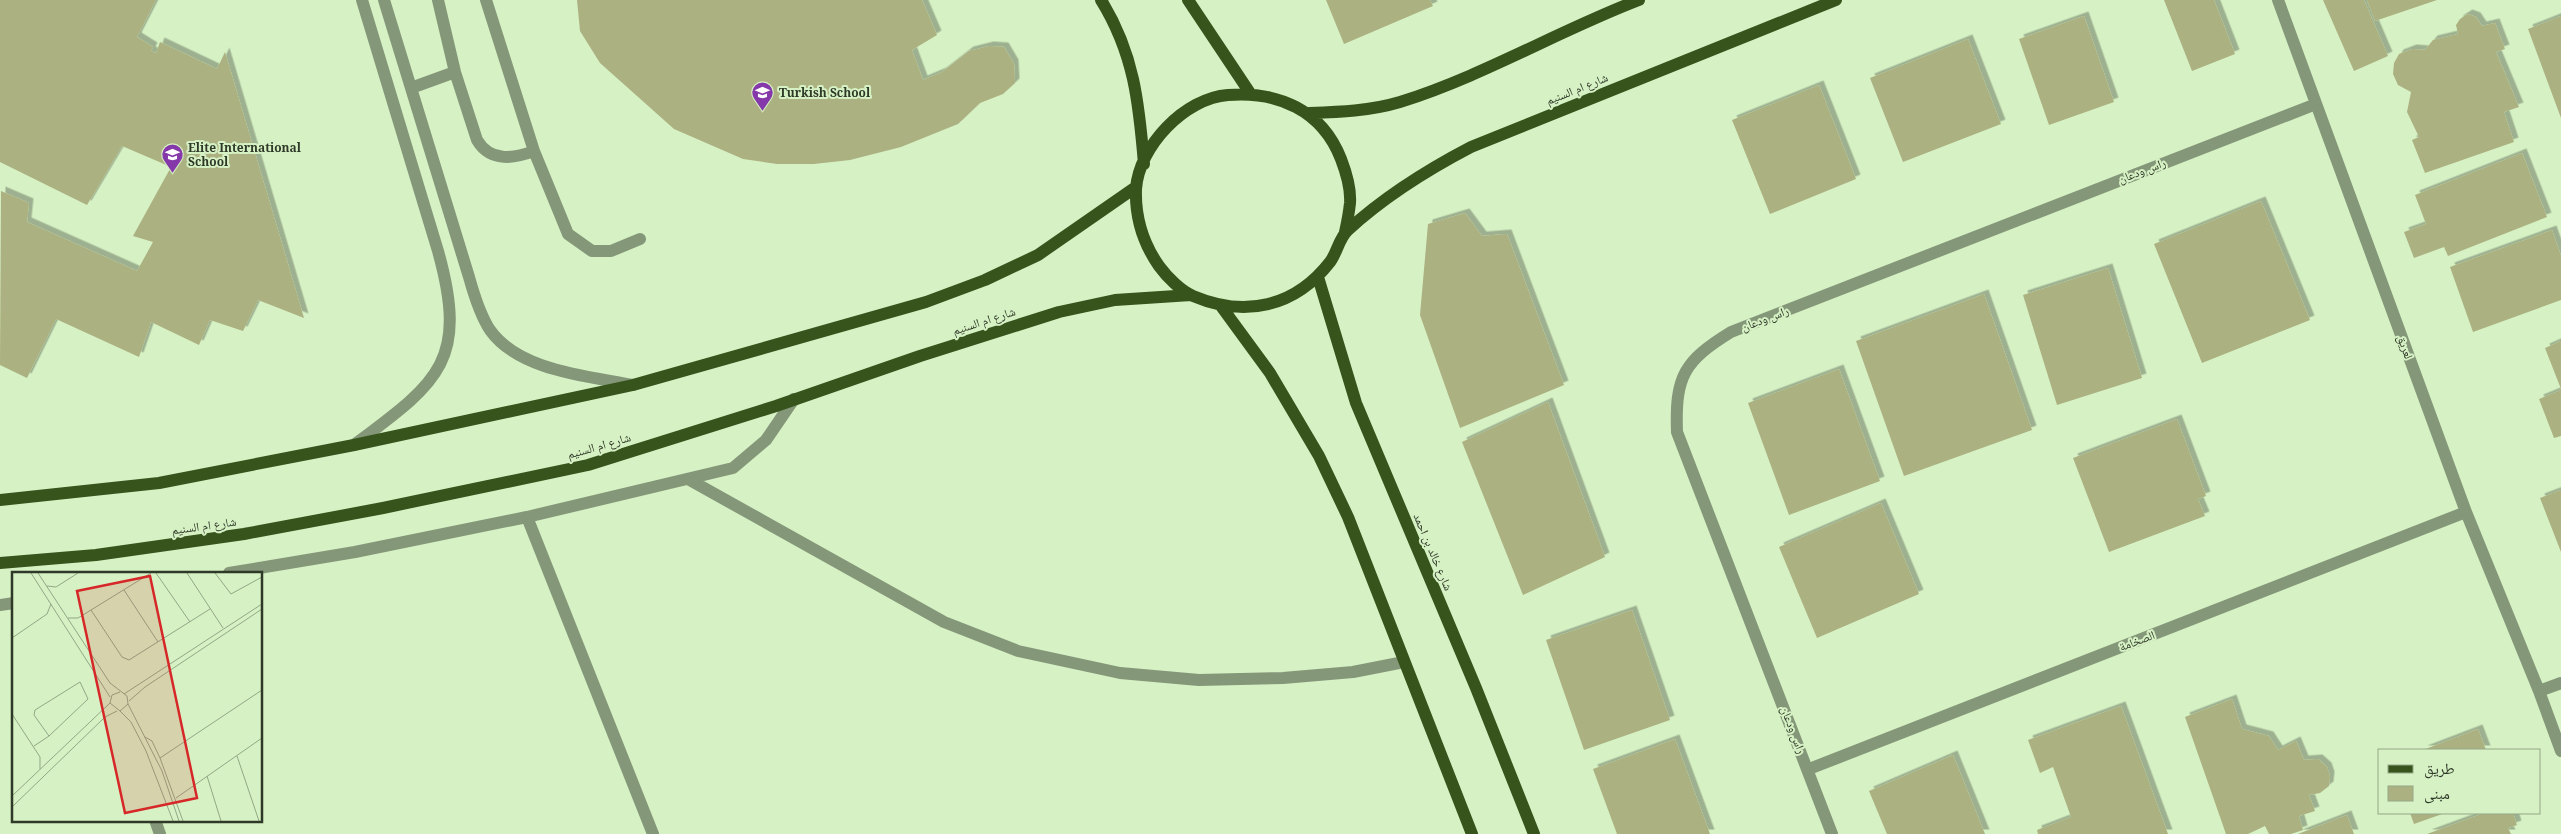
<svg xmlns="http://www.w3.org/2000/svg" width="2561" height="834" font-family="'Noto Serif','Noto Naskh Arabic',serif">
  <style>
    .building { fill: #acb181; filter: url(#shadow) }
    .lines { fill: none; stroke-linecap: round; stroke-linejoin: round }
    .minor { stroke: #849779; stroke-width: 12 }
    .major { stroke: #36541c; stroke-width: 12 }
    .labels { text-anchor: middle; stroke-width: 4; stroke-linejoin: round; paint-order: stroke }
    .street-label { font-size: 12px; fill: #2f3928; stroke: #d6f1c4 }
    .poi-label { font-size: 12px; font-weight: bold; fill: #2f3928; stroke: #d6f1c4; text-anchor: start }
    .inset-road { fill: none; stroke: #93a786; stroke-width: 1 }
    .view { fill: #d62828; fill-opacity: 0.15; stroke: #d62828; stroke-width: 2.5 }
    .inset-edge { fill: none; stroke: #2f3928; stroke-width: 2.5 }
  </style>
  <defs>
    <filter id="shadow"><feDropShadow dx="4.5" dy="-4.5" stdDeviation="0" flood-color="#0004"/></filter>
  </defs>
  <rect width="100%" height="100%" fill="#d6f1c4"/>
  <!-- building -->
  <path class="building" d="M0 0H156L137 37 153 47 151 51 156 53 160 42 217 69 225 52 304 318 258 300 243 331 210 320 199 345 151 322 139 357 56 319 27 378 0 365 1 191 29 203 27 222 137 271 153 242 133 236 171 167 122 146 87 205 0 162Z
    M577 0H922L937 35 912 50 923 80 942 72 969 51 989 46 1004 47 1014 64 1015 83 1003 94 980 103 958 124 901 147 850 160 814 164H777L743 159 674 129 600 63 580 31Z
    M1326 0H1430L1433 6 1344 44Z
    M2164 0H2214L2235 54 2192 71Z
    M2323 0H2364L2388 56 2354 71Z
    M2367 0H2437L2375 21Z
    M2468 14 2476 17 2482 26 2495 23 2505 49 2496 52 2519 107 2504 112 2514 142 2425 173 2412 140 2419 137 2407 112 2411 92 2398 85 2393 74 2394 63 2399 54 2412 49 2425 50 2433 40 2458 34 2456 25 2460 19Z
    M2084 16 2114 102 2049 125 2019 39Z
    M2561 16V118L2528 29Z
    M1968 39 2001 124 1903 162 1870 78Z
    M1819 85 1856 179 1770 214 1732 120Z
    M2522 153 2547 217 2448 256 2444 247 2414 258 2404 232 2426 224 2415 195Z
    M2261 201 2310 320 2202 363 2154 244Z
    M1465 213 1482 236 1507 234 1564 385 1460 428 1420 315 1428 224Z
    M2552 230 2561 256V300L2473 332 2450 267Z
    M2108 268 2142 378 2057 405 2023 295Z
    M1984 294 2032 430 1904 476 1856 341Z
    M2561 341V389L2545 348Z
    M1839 369 1880 481 1789 515 1748 403Z
    M2561 390V436L2554 438 2539 399Z
    M1548 402 1605 557 1523 595 1462 442Z
    M2177 419 2206 496 2198 499 2205 516 2109 552 2073 458Z
    M2561 490V552L2540 498Z
    M1881 503 1919 594 1817 638 1779 547Z
    M1632 610 1670 720 1584 750 1546 640Z
    M2232 699 2242 729 2269 736 2278 750 2296 741 2304 760 2318 759 2327 767 2330 776 2329 786 2320 793 2309 795 2315 811 2299 816 2303 830 2291 834H2269L2265 826 2248 834H2226L2185 717Z
    M2121 706 2168 834H2038L2037 830 2071 817 2053 767 2040 773 2028 740Z
    M2478 729 2486 750H2423Z
    M1675 739 1710 834H1617L1593 769Z
    M1953 755 1985 834H1887L1869 791Z
    M2410 813H2445L2414 824Z
    M2484 813H2513L2517 825 2508 828 2511 834H2427Z
    M2347 815 2354 834H2298Z"/>
  <g class="lines">
    <!-- minor -->
    <path class="minor" d="M384 0 469 277C474 295 480 315 490 330 519 371 588 376 633 385
      M438 0 455 72 477 140C490 162 513 159 534 151
      M486 0 534 151 568 234 592 251H611L640 239
      M2278 0 2466 512 2539 691 2561 751
      M411 88 455 72
      M354 445C438 382 469 362 438 251L362 0
      M688 479 944 622 1018 651 1120 673 1199 680 1283 678 1353 672 1404 662
      M527 517 653 834
      M229 573 355 552 527 517 733 468 766 440 794 399
      M0 605 14 603
      M2539 691 2561 683
      M1809 769 2466 512
      M155 820 160 834
      M1832 834 1677 432C1675 376 1684 361 1731 332L2316 104"/>
    <!-- major -->
    <path class="major" d="M1101 0C1134 53 1139 103 1144 164
      M1188 0 1250 93
      M1309 113C1339 112 1370 111 1400 102 1483 76 1558 31 1639 0
      M1345 232C1347 223 1349 213 1350 203 1351 189 1346 172 1341 159 1322 110 1278 91 1228 95 1185 98 1139 146 1136 189 1135 218 1143 243 1159 266 1167 277 1181 291 1193 296 1245 318 1295 307 1330 262 1337 253 1339 238 1348 230 1385 196 1427 170 1471 147L1836 0
      M1318 277 1356 403 1476 688 1534 834
      M1221 306 1270 373 1319 456 1348 517 1472 834
      M0 500 159 483 354 445 633 385 926 302 985 280 1038 255 1136 187
      M0 563 96 555 244 534 383 508 588 465 776 406 920 356 1059 312 1115 300 1191 295"/>
  </g>
  <!-- icons -->
  <defs>
    <symbol id="school-pin" viewBox="-11 -11 22 30"><path d="M0 17L-7.5 6A9.5 9.5 0 1 1 7.5 6Z" fill="#8538a9" stroke="#d6f1c4"/><path d="M0-5L7-2L0 1L-7-2ZM-4 1L0 2.5L4 1V4Q0 6-4 4Z" fill="#fff"/></symbol>
  </defs>
  <g fill-rule="evenodd">
    <use href="#school-pin" x="750" y="80" width="25" height="34"/>
    <use href="#school-pin" x="160" y="142" width="25" height="34"/>
  </g>
  <g class="labels">
    <!-- street labels -->
    <g class="street-label">
      <text transform="translate(1577 89) rotate(-22)" y="4">شارع ام السنيم</text>
      <text transform="translate(2142 171) rotate(-21)" y="4">راس ودعان</text>
      <text transform="translate(1765 319) rotate(-21)" y="4">راس ودعان</text>
      <text transform="translate(984 321) rotate(-18)" y="4">شارع ام السنيم</text>
      <text transform="translate(2405 347) rotate(70)" y="4">لعريق</text>
      <text transform="translate(599 446) rotate(-16)" y="4">شارع ام السنيم</text>
      <text transform="translate(204 526) rotate(-8)" y="4">شارع ام السنيم</text>
      <text transform="translate(1433 552) rotate(67)" y="4">شارع خالد بن احمد</text>
      <text transform="translate(2137 641) rotate(-21)" y="4">الصخامة</text>
      <text transform="translate(1793 730) rotate(69)" y="4">راس ودعان</text>
    </g>
    <!-- poi labels -->
    <g class="poi-label">
      <text x="779" y="97">Turkish School</text>
      <text x="188" y="152">Elite International<tspan x="188" dy="14">School</tspan></text>
    </g>
  </g>
  <!-- overview -->
  <g transform="translate(12 572)">
    <rect width="250" height="250" fill="#d6f1c4"/>
    <path class="inset-road" d="M19 1 98 125M26 1 98 111 115 124 116 132 108 139 98 131 100 123 108 120M144 1 178 50M175 1 211 56M203 1 219 22 250 5M35 14 44 15 66 1M112 18 146 70M79 38 110 85 117 88 198 37M56 46H66L139 1M0 66 35 42 39 32M112 122 250 32M117 129 133 115 250 37M116 132 150 199 167 249M108 139 119 150 134 179 161 249M0 142 28 185V197M133 165 140 169 148 186 171 249M22 174 37 164 76 127 68 110 23 138 22 143 37 164M225 184 247 249M148 186 250 118M195 204 209 249M0 224 98 131M164 226 250 166M0 235 93 145 105 139"/>
    <path class="view" d="M138 4 185 226 113 241 65 19Z"/>
    <rect width="250" height="250" class="inset-edge"/>
  </g>
  <!-- legend -->
  <rect x="2378" y="749" width="162" height="65" fill="#d6f1c4" stroke="#93a786"/>
  <rect x="2388" y="765" width="25" height="8" fill="#36541c" stroke="#93a786"/>
  <text x="2424" y="774" font-size="15" fill="#2f3928">طريق</text>
  <rect x="2388" y="786" width="25" height="15" fill="#acb181" stroke="#93a786"/>
  <text x="2424" y="799" font-size="15" fill="#2f3928">مبنى</text>
</svg>
